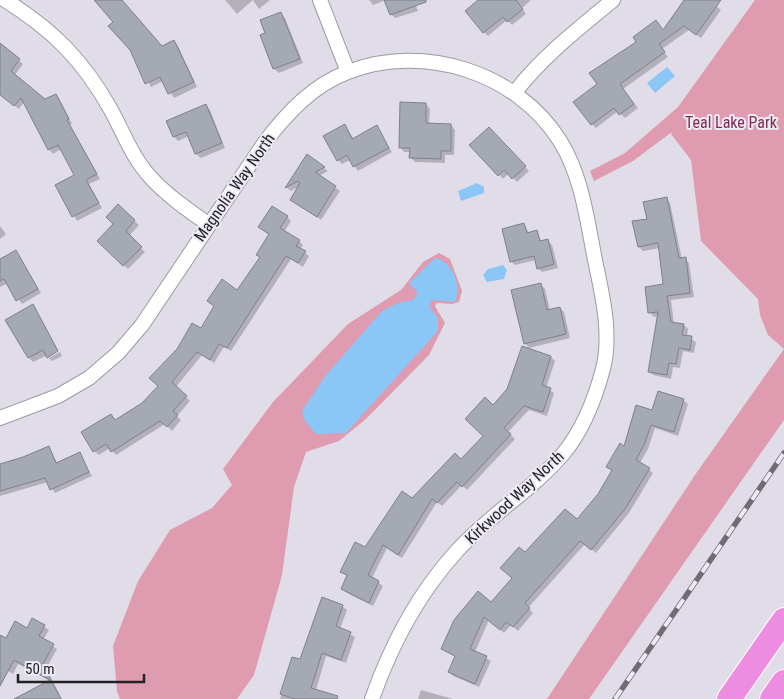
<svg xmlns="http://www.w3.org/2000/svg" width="784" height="699" font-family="'Roboto Condensed',sans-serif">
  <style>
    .green { fill: #df9baf }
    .water { fill: #8ac6f6 }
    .shadow { fill: #0003 }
    .building { fill: #a5a9b3; stroke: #7e818b }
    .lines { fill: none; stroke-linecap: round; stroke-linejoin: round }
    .street-casing { stroke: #9d99a4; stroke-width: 16 }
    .highway-casing { stroke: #fff; stroke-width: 26 }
    .street { stroke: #fff; stroke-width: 14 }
    .highway { stroke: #ec8de1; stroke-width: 24 }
    .rail-casing { stroke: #6f6c73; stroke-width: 5.5 }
    .rail { stroke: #eeeaf5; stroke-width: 4; stroke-dasharray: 11; stroke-linecap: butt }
    .labels { text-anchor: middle; stroke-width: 4; stroke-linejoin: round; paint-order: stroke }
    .park-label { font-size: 16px; fill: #812b4c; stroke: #eeeaf5 }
    .street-label { font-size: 16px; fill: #222125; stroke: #eeeaf5 }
  </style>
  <rect width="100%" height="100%" fill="#e1dde8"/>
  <!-- green -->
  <path class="green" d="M755 0H784V420L589 699H547L697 472 784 349 768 335 760 315 758 299 701 241 691 160 671 134 672 132 633 161 594 181 590 171 625 153 678 107Z
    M439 253 450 259 462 291 459 302 452 304 437 303 435 306 445 323 429 355 366 419 339 441 306 452 294 487 282 575 254 675 237 699H120L117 691 113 646 138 581 170 530 212 508 232 485 223 469 273 402 348 324 401 290 423 262Z"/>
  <!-- water -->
  <path class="water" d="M667 67 675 76 655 93 647 83Z
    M477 183 484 187V193L461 201 458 191Z
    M435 258C453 262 462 285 455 302L431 300 430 308 438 318V331L346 433 316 434 305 421 302 411 326 375 382 311 398 303 413 300 418 293 409 283Z
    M503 265 507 270 504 279 487 282 483 275 488 269Z"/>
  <!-- shadow -->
  <path class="shadow" d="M105 0H121L162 47 174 41 178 46 197 87 174 98 163 81 151 87Z
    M225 0H253L237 14Z
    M253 0H270L259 9Z
    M369 0H414L418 11 395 18 391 14 386 0 373 5Z
    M480 0H531L522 8 526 14 512 25 507 20 488 36 484 32Z
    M685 0H709L721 10 701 38 689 30 662 49 668 57 623 89 638 108 625 118 618 111 596 128 592 124 599 84 660 26 664 31Z
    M281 14 285 18 303 63 279 73 274 69 261 35 266 33Z
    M0 44 23 64 14 76 45 101 56 95 60 100 72 124 70 125 100 179 89 184 102 208 77 221 56 185 75 175 61 149 53 154 49 149 24 102 19 109 0 94Z
    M426 104 430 109 429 125H451L455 130 454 155H445V163L415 162 411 158V152H404L400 147Z
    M206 106 210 110 225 148 201 158 196 154 189 136 178 141 174 137Z
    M345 126 354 139 376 127 392 152 358 171 350 160 342 164 338 160Z
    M489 129 529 171 517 182 509 173 503 179 471 145Z
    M307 156 328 171 319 176 340 191 321 220 291 200 300 186 291 191 287 188Z
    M666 199 670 203 682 259H685L689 263 694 297 671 300 674 324 684 325 688 329 687 337 696 342 694 353 683 351 680 368 673 367 671 379 653 375 649 371 658 316 654 317 650 313 664 285 660 248 643 251 639 247 648 220Z
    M118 206 139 225 129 236 145 252 128 269 99 241 115 225Z
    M287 217 291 221 284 232 299 241 303 245 300 249 309 256 303 267 291 259 231 351 224 347 214 363 202 355 176 387 190 401 177 416 181 420 172 431 165 424 116 455 110 448 99 455 94 451 111 415 116 421 143 404 159 386 201 330 237 292 261 258 270 235 260 227Z
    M524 224 529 233 536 232 542 242 547 240 552 245 558 268 542 272 538 268 536 260 515 265 511 261Z
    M0 226 6 234 0 239Z
    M16 251 41 293 22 304 8 283 0 287V260Z
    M541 285 545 289 550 310 560 308 564 312 570 338 529 348 525 343Z
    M32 306 58 350 33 362 29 358Z
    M60 352 62 356 52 361 49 358Z
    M551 357 555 361 546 388 554 393 547 416 529 410 508 432 515 439 467 490 462 485 442 506 437 502 402 558 387 548 372 578 383 586 373 606 347 593 342 588 348 577 341 571 412 499 461 461 485 436 493 406Z
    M683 400 688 404 678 436 655 428 648 449 640 463 653 473 629 513 596 553 585 544 528 608 533 613 518 631 511 625 504 633 489 620 475 652 491 661 479 687 453 676 449 672 456 657 442 649 491 604 513 579 525 554 577 520 599 495 613 471 608 467 653 411Z
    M48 447 58 464 79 454 92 476 55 493 48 482 0 496V465L24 459Z
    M342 606 347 610 340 629 355 637 346 663 326 656 316 690 333 699H280L292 658 301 661Z
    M33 619 49 630 43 640 57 649 46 669 62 699H30L50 681 18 664 13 674 0 666V637L6 640 27 629Z
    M421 690 453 699H418Z"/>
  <!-- building -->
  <path class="building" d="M94 0H122L162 46 174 40 194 82 168 94 160 77 145 84 130 50 108 26 113 22Z
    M384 0H426V2L390 15Z
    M478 0H516L523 9 507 22 503 17 483 33 465 11Z
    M684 0H721L696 35 684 26 659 44 665 52 620 84 634 104 619 115 614 108 591 125 573 102 597 84 589 73 636 42 633 37 656 20 663 30Z
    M281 12 300 59 273 69 260 35 265 33 260 20Z
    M0 43 20 59 11 71 45 99 56 94 69 119 67 120 97 174 86 180 99 203 72 217 55 185 74 175 58 145 48 150 21 98 14 106 0 95Z
    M400 102 426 103V123L451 124V151H441V159L409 158 410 148H399Z
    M206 104 222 143 195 154 186 132 173 137 166 121Z
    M345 124 352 139 377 125 389 148 353 167 347 155 337 161 323 136Z
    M489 127 526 166 512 179 504 170 498 176 469 145Z
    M307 154 325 167 315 172 336 186 317 217 290 200 300 183 298 181 285 188Z
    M667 197 679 258 686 257 690 293 667 296 671 322 684 324 682 335 692 336 690 350 679 348 676 364 669 363 667 375 648 372 658 312 648 313 645 287 663 284 658 243 638 247 632 221 647 219 643 202Z
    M118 204 135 220 126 231 142 247 123 266 97 241 113 224 106 217Z
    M272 206 288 216 280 228 300 240 296 246 306 251 298 263 286 256 227 348 219 344 210 360 197 352 172 382 187 396 173 411 178 415 167 427 160 421 111 452 106 444 93 452 81 432 111 414 115 420 142 403 158 386 149 378 177 349 192 323 201 328 214 306 207 301 222 279 237 290 260 257 256 255 269 234 258 227Z
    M524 223 527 233 537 230 540 241 548 239 554 264 537 269 534 256 510 262 502 229Z
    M16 250 38 289 16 301 4 279 0 281V259Z
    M541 283 547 310 560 307 566 334 524 344 511 290Z
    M33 304 58 351 47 358 43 350 28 358 5 320Z
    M522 346 551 356 542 385 551 388 543 412 524 406 504 428 511 434 462 487 457 482 437 503 432 499 398 555 383 545 368 575 379 581 369 603 341 589 347 575 340 572 355 542 365 547 402 491 412 498 455 453 461 459 483 436 465 419 485 397 493 405 507 389Z
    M658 391 684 399 674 432 651 425 644 445 636 460 650 468 625 509 591 550 580 541 525 603 530 608 513 627 506 622 500 630 484 617 470 649 487 656 475 684 448 672 455 656 441 649 454 620 478 591 491 602 512 578 500 568 519 547 525 552 565 509 577 519 598 494 612 470 606 467 620 443 624 446 636 405 652 410Z
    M49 446 56 463 80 452 89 472 50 490 45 478 0 491V464L23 457Z
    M322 597 343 605 336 626 351 632 341 660 322 653 311 688 338 696 337 699H295L280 694 292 657 300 659Z
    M32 618 45 625 39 636 54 644 43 664 61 699H14L50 680 14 660 0 686V635L6 638 15 621 27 628Z"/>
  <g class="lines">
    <defs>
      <path id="street" d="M5 0C53 30 83 60 111 110 124 134 133 159 152 179 168 196 188 210 208 224
        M320 0 348 72
        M515 92C543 56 578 29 613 0
        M0 418 58 396 89 378 118 353 142 325 265 142C287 113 313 85 348 72 423 43 517 72 560 141 582 176 587 220 595 260 602 294 612 334 603 369 595 399 583 430 563 454 532 490 488 516 456 552 417 595 391 645 372 699"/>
      <path id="highway" d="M729 699 784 620
        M772 699 784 682"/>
    </defs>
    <!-- street casing -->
    <use href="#street" class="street-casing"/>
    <!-- highway casing -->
    <use href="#highway" class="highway-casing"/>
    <!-- street -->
    <use href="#street" class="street"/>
    <!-- highway -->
    <use href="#highway" class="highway"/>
    <defs>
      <path id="rail" d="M615 699 784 453"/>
    </defs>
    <!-- rail casing -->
    <use href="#rail" class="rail-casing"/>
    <!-- rail -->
    <use href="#rail" class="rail"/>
  </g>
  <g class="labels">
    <!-- park labels -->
    <g class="park-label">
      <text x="731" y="128">Teal Lake Park</text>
    </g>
    <!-- street labels -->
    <g class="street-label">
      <text transform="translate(234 187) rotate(-55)" y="6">Magnolia Way North</text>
      <text transform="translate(514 497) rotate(-43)" y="6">Kirkwood Way North</text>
    </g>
  </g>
  <!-- scale -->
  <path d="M18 674v8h126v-8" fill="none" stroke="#222125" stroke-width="2.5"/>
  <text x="25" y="674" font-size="15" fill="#222125" stroke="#eeeaf5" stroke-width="4" paint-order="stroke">50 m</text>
</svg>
